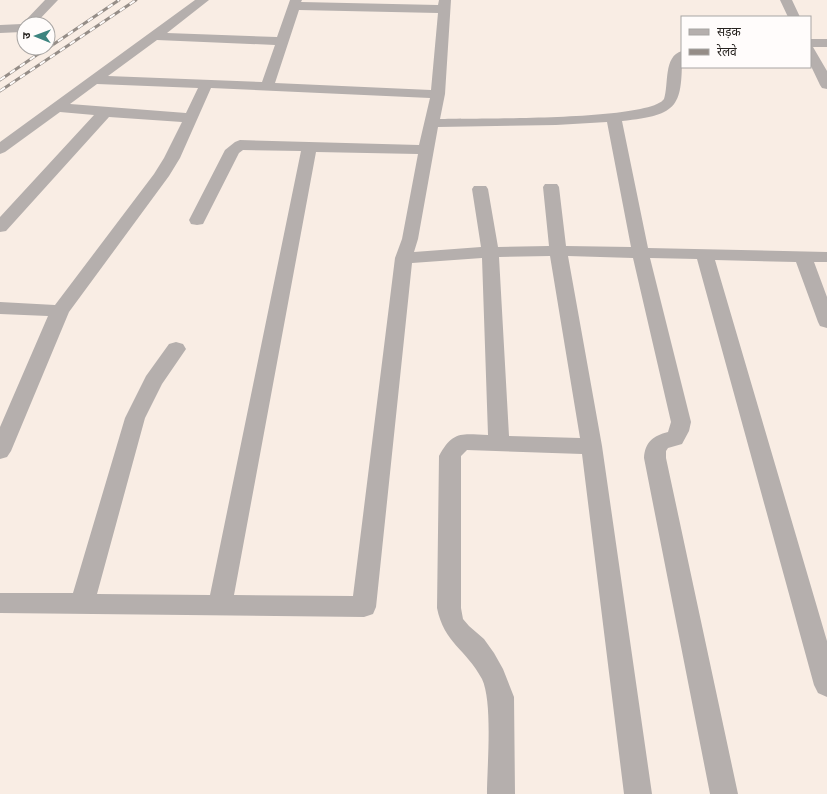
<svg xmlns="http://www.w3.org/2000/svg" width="827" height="794" font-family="'Work Sans','Noto Sans Devanagari',sans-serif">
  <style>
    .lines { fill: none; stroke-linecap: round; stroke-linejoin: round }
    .street { fill: #b5afad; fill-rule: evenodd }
    .rail-casing { stroke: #958d87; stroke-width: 3 }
    .rail { stroke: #fffcfb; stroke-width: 2; stroke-dasharray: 6; stroke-linecap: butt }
  </style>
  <rect width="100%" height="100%" fill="#f9ede4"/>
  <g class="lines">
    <!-- street -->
    <path class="street" d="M45 0H58L35 24H24V31L22 32 0 33V25L22 24Z
      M195 0H209L167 33 277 37 290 0H302L301 2 438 5 439 0H451L445 94 440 119C473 118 649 121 664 99 669 85 663 56 682 51 682 106 680 115 622 121L648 248 827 252V262H814L827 297V328L820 326 818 322 796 262 715 260 827 641V697L818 693 814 685 697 259 650 258 691 422 689 431 682 444 668 448 666 451V458L738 794H710L644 458C645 442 653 436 668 432L671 422 633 258 568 256 602 446 652 794H624L582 454 467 450 461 456V608L463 619 469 626 484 639 494 653 503 669 514 697 515 794H487C487 766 493 702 482 679 466 649 444 643 437 608L439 456C453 430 462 434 488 435L482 258 412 263 376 607 373 614 364 617 0 613V593H73L125 418 146 376 169 344 176 342 183 344 186 349 162 384 145 418 97 594 210 595 301 151 243 150 239 153 203 224 197 225 191 224 189 220 225 150 235 142 240 140 419 145 430 98 211 88 180 158 169 176 69 312 11 451 7 457 0 459V427L48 316 0 314V302L55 305 154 174 164 158 182 122 109 117 6 231 0 232V217L94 115 60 112 5 152 0 154V142ZM299 10 438 13 431 90 275 83ZM157 40 275 45 262 82 108 76ZM97 84 198 88 186 113 70 104ZM607 122 631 247 566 246 559 187 557 184H545L543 187 549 246 498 247 488 189 486 186H474L472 189 481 247 414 252 418 239 438 127 556 125ZM316 152 418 154 402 239 395 258 353 596 234 595ZM550 256 580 438 509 436 499 257Z
      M780 0H792L800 17H788Z
      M810 39H827V47H813L827 71V89L822 88 820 85 810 64Z"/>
    <defs>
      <path id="rail" d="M48 48 119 0
        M0 80 47 48
        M0 91 136 0"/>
    </defs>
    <!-- rail casing -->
    <use href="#rail" class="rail-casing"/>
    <!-- rail -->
    <use href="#rail" class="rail"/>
  </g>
  <!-- legend -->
  <rect x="681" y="16" width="130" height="52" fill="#fffcfb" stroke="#a8a5a3"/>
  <rect x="689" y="29" width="20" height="6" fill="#b5afad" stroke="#a8a5a3"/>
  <text x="717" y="36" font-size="12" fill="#26221f">सड़क</text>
  <rect x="689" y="49" width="20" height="6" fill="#958d87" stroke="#a8a5a3"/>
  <text x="717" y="56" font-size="12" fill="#26221f">रेलवे</text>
  <!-- north arrow -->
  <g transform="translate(36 36) rotate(271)"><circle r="19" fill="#fffcfb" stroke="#a8a5a3"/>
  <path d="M0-3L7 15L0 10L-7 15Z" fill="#3d847f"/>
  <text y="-6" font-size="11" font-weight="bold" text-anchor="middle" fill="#26221f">उ</text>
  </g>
</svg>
